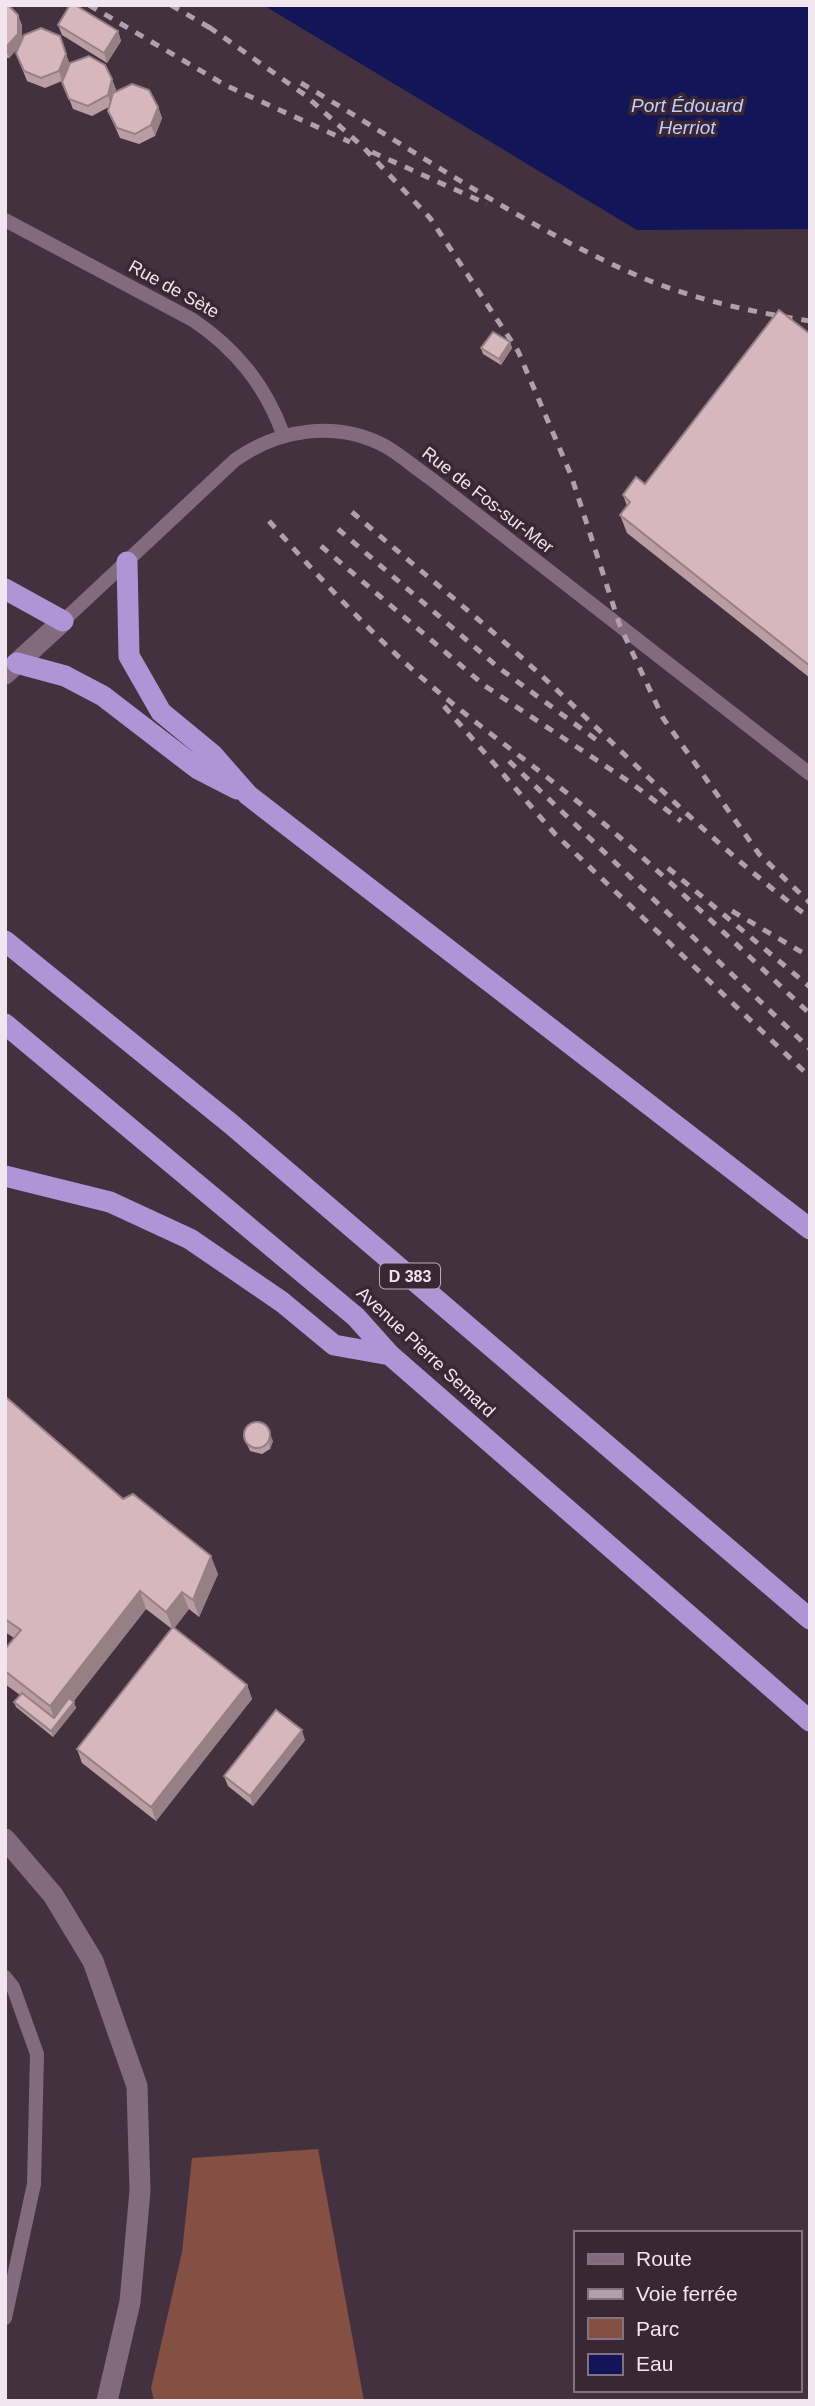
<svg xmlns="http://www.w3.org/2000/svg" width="815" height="2406" font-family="Arial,sans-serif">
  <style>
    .green { fill: #835043 }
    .water { fill: #121558 }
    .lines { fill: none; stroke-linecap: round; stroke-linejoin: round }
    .lane { stroke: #826b7d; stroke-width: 14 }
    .street { stroke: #826b7d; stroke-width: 21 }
    .secondary { stroke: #826b7d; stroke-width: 21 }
    .highway { stroke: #af95d5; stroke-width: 21 }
    .rail { stroke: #afa0ac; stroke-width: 5; stroke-dasharray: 9 9; stroke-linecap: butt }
    .wall { fill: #b99da3 }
    .shaded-wall { fill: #968085 }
    .building { fill: #d7b7be; stroke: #968085; stroke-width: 2 }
    .labels { text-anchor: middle; stroke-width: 7; stroke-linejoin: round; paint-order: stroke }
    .shield { fill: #392736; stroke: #baacb8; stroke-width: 2 }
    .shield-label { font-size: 16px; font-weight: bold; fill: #f1e5ef }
    .street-label { font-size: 18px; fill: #f1e5ef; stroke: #392736 }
    .water-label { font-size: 19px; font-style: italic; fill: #c2cff8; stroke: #392736 }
  </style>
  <rect width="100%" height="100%" fill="#443140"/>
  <!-- green -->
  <path class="green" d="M318 2149 364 2401H154L151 2388 182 2252 192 2158Z"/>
  <!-- water -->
  <path class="water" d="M263 5H810V229L637 230Z"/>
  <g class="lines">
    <!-- lane -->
    <path class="lane" d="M5 220 193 320C236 349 265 385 283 434
      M63 621 235 460C279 429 336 420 385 446 401 455 415 468 430 478L810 774
      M5 1977 13 1987 37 2054 34 2184 5 2318"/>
    <!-- street -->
    <path class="street" d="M5 1839 53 1895 93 1961 137 2086 140 2191 130 2302 107 2401"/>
    <!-- secondary -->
    <path class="secondary" d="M5 674 63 621"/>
    <!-- highway -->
    <path class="highway" d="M127 562 129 656 161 712 212 754 248 795 810 1229
      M5 589 63 621
      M17 663 65 676 103 696 198 769 237 789
      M5 941 231 1124 810 1619
      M5 1024 356 1317 390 1355 810 1721
      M5 1176 110 1202 190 1239 282 1302 334 1345 390 1355"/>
    <!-- rail -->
    <path class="rail" d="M89 5 225 85 350 142
      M171 5 217 32
      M209 27 305 95 363 147 430 218 518 351 571 475 620 626 663 718 759 854 810 903
      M301 83C409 147 521 225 636 275 691 299 751 312 810 321
      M372 152 487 204
      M352 512C421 572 494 630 561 694 642 770 720 851 810 918
      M269 521C315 573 361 623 413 670 471 722 536 766 595 816 669 879 739 947 810 1014
      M338 529 499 668 598 741
      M321 546 485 686 634 785 681 821
      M444 706 555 834 810 1077
      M509 761 810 1049
      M668 868 810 987
      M732 911 810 957"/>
  </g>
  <!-- wall -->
  <path class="wall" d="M5 5 22 25V39L116 89 115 93 158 107 162 118 155 136 139 144 120 138 108 111 109 107 92 116 73 109 62 81 45 88 27 81 16 53 18 48 9 58H5Z
    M58 25 118 31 121 41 107 63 62 35Z
    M810 334V678L627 533 620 515 627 506 623 495 645 484Z
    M510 342 512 348 501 365 483 354 481 348Z
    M5 1400 123 1499 218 1574 199 1617 189 1609 174 1628 247 1685 252 1699 156 1821 82 1763 77 1749 172 1629 146 1609 73 1702 76 1708 53 1737 16 1707 14 1702 20 1695 5 1684V1649L14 1638 5 1632Z
    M244 1437 273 1441 270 1449 262 1454 250 1451Z
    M305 1740 253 1806 228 1786 224 1776Z"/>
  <!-- shaded-wall -->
  <path class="shaded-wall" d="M18 15 22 25V44L9 58 5 48Z
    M118 31 121 41 107 63 104 53Z
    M66 54 70 64 62 81 59 71Z
    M112 79 116 89 111 106 108 95Z
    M158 107 162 118 155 136 151 125Z
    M510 342 512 348 501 365 499 359Z
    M271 1436 273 1441 270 1449 269 1444Z
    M211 1556 218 1574 199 1617 193 1600Z
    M140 1591 146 1609 56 1724 50 1706Z
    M182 1592 189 1609 173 1630 166 1612Z
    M247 1685 252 1699 156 1821 151 1807Z
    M74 1702 76 1708 53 1737 51 1731Z
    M302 1730 305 1740 253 1806 250 1796Z"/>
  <!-- building -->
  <path class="building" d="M5 5H8L18 15V34L5 48Z
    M70 5H75L118 31 104 53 58 25Z
    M41 28 60 36 66 54 59 71 41 78 24 71 16 53 24 35Z
    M89 56 105 65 112 79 108 95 88 106 69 99 62 82 70 63Z
    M132 84 149 90 158 107 151 125 135 134 117 128 108 111 113 93Z
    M779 310 810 334V666L620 515 630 502 623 495 636 477 645 484Z
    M493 332 510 342 499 359 481 348Z
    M7 1398 123 1499 133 1494 211 1556 193 1600 182 1592 166 1612 140 1591 50 1706 5 1671V1649L21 1630 5 1619V1400Z
    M244 1435a13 13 0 1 1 26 0a13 13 0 1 1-26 0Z
    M173 1627 247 1685 151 1807 77 1749Z
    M22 1693 54 1718 69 1698 74 1702 51 1731 14 1702Z
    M276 1710 302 1730 250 1796 224 1776Z"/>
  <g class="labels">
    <!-- shield labels -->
    <rect class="shield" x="380" y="1263.5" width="60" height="25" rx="5"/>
    <g class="shield-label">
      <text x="410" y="1282">D 383</text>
    </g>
    <!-- street labels -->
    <g class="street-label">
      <text transform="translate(174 289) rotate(29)" y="6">Rue de Sète</text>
      <text transform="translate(488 500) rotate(38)" y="6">Rue de Fos-sur-Mer</text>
      <text transform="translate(426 1352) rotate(43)" y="6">Avenue Pierre Semard</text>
    </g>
    <!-- water labels -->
    <g class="water-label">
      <text x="687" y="112">Port Édouard<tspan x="687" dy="22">Herriot</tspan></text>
    </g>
  </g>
  <!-- border -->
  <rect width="815" height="2406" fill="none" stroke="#f1e5ef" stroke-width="14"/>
  <!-- legend -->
  <rect x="574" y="2231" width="228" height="161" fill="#392736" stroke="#837380" stroke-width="2"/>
  <rect x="588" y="2254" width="35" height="10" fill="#826b7d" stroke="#837380" stroke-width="2"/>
  <text x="636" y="2266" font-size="21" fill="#f1e5ef">Route</text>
  <rect x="588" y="2289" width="35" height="10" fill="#afa0ac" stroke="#837380" stroke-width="2"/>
  <text x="636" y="2301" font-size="21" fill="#f1e5ef">Voie ferrée</text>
  <rect x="588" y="2318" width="35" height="21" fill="#835043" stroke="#837380" stroke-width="2"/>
  <text x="636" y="2336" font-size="21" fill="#f1e5ef">Parc</text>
  <rect x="588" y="2354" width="35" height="21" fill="#121558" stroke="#837380" stroke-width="2"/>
  <text x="636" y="2371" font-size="21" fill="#f1e5ef">Eau</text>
</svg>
